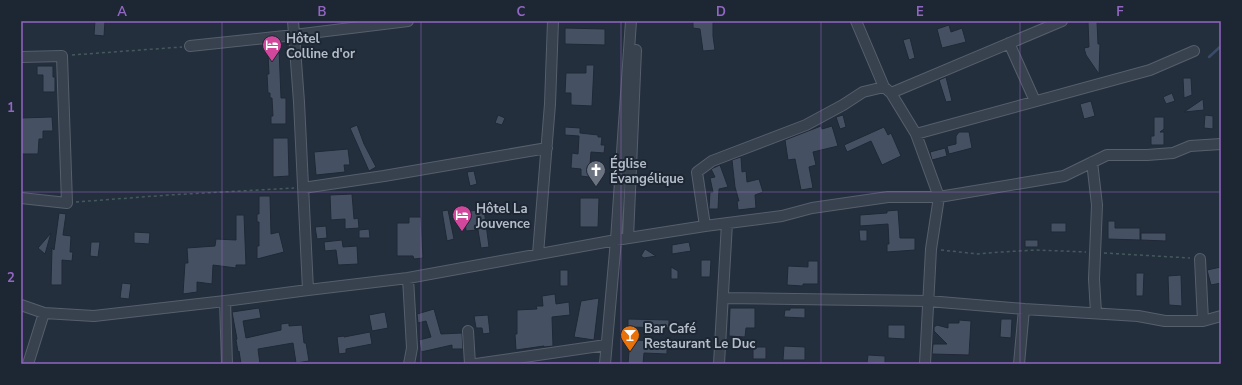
<svg xmlns="http://www.w3.org/2000/svg" width="1242" height="385" font-family="'Nunito Sans',sans-serif">
  <style>
    .lines { fill: none; stroke-linecap: round; stroke-linejoin: round }
    .stream { stroke: #394c67; stroke-width: 2.5 }
    .building { fill: #455162; stroke: #1f2835 }
    .minor-casing { stroke: #565f6c; stroke-width: 12 }
    .path { stroke: #44595c; stroke-width: 1.5; stroke-dasharray: 3 3; stroke-linecap: butt }
    .minor { stroke: #38414e; stroke-width: 10 }
    .grid { fill: none; stroke: #9266c3; stroke-width: 1; stroke-opacity: 0.55 }
    .labels { text-anchor: middle; stroke-width: 4; stroke-linejoin: round; paint-order: stroke }
    .poi-label { font-size: 13px; font-weight: bold; fill: #b4bcc9; stroke: #1d2633; text-anchor: start }
    .neatline { fill: none; stroke: #9266c3; stroke-width: 1.5 }
    .grid-label { font-size: 13px; text-anchor: middle; font-weight: bold; fill: #9266c3 }
  </style>
  <rect width="100%" height="100%" fill="#242f3e"/>
  <g class="lines">
    <!-- stream -->
    <path class="stream" d="M1209 57 1221 46"/>
  </g>
  <!-- building -->
  <path class="building" d="M95 21H105L104 36 94 35Z
    M693 21H713V36L715 50 703 51 700 29 693 28Z
    M1088 22H1097L1098 44H1100L1099 74 1086 55 1084 48 1089 47Z
    M949 25 951 32 962 28 966 42 942 48 937 29Z
    M565 28 605 29V45L565 44Z
    M910 38 915 58 909 60 903 40Z
    M276 44 279 48 281 98H286V124H271V116H273L272 98H270V93H268L267 74H269L268 53H266V45Z
    M586 65H594L592 106 571 105V93H565L566 73H586Z
    M37 66H53V77H55V92H43V75H37Z
    M946 77 952 101 946 102 939 80Z
    M1183 78H1191L1192 95 1184 98Z
    M1172 93 1175 101 1166 104 1163 97Z
    M1203 99 1204 110 1184 112Z
    M1091 101 1095 116 1084 119 1080 104Z
    M498 115 505 118 502 125 495 123Z
    M843 115 846 127 840 129 836 117Z
    M1205 115 1213 116V129L1204 128Z
    M52 117 53 131H43V139H39L38 154H21V118Z
    M1154 117H1164V129L1160 132H1164V145H1151V136H1154Z
    M357 125 364 144 376 167 369 171 350 128Z
    M821 126 822 129 832 126 838 146 813 152 816 165 809 167 813 188 801 190 795 159 788 160 785 140Z
    M565 127 580 128V133L598 135V137H602L601 145H605L604 153 591 152 589 177 581 176V169L571 168 572 153 578 154 579 136 565 135Z
    M884 127 888 135 891 133 901 156 882 165 871 141 847 152 844 145Z
    M959 132H969L972 148 949 154 947 146 956 144V136Z
    M273 138H288L289 176 273 177Z
    M945 148 947 156 932 160 930 152Z
    M348 149 350 165H344L345 172 316 175 314 152Z
    M741 157 742 172 746 171 747 182 759 179 763 192 755 195 756 208 738 210 737 201H739L735 187 732 160Z
    M720 165 728 187 719 189 718 209H709L710 192H713L710 178 715 177 711 169Z
    M474 171 477 184 470 186 467 172Z
    M352 194 354 219 358 218 359 228 345 229V219L331 220 330 195Z
    M259 196H270L271 234 279 232 284 252 257 259V246H259V222H257V214H259Z
    M580 198H599L598 227H580Z
    M484 209 489 247 481 248 478 230 466 231 464 212Z
    M448 210 454 239 447 241 442 211Z
    M898 210 900 238H915V250L887 252V244H889L888 224 860 226V215L887 213V211Z
    M59 213 66 214 63 235 71 236 70 252H73L72 261 62 260V285H51L52 248 54 250Z
    M236 215H244L246 265H236V268L213 265 212 284 197 282V292L183 294 185 263H188L187 248 215 246 216 239 236 240Z
    M409 217H421L423 258 414 259 413 256H397V223H409Z
    M1108 221H1115V228H1140V240L1108 239Z
    M1051 223H1066V232H1051Z
    M326 226 327 238 317 239 315 227Z
    M369 229 370 238H359V230Z
    M859 230H867V241H860Z
    M134 232 150 233 149 244 134 243Z
    M51 233 45 254 38 248Z
    M1141 233H1166V241L1141 240Z
    M342 240 343 247 357 246 358 264 338 265 336 250 325 251 324 242Z
    M1025 240H1038V247H1025Z
    M91 242H100L98 257 90 256Z
    M689 242 691 251 672 254V245Z
    M645 249 656 256 644 258 641 256Z
    M701 260H711L710 277H701Z
    M808 261H818V284H803V286L787 285 788 266 808 267Z
    M671 267 678 271V279H671Z
    M1221 267V283L1211 285 1207 270Z
    M560 270H568V286H560Z
    M1136 273H1144L1143 296H1136Z
    M1181 275 1182 306 1169 305 1168 276Z
    M122 283 131 284 129 299 120 298Z
    M555 294 556 304 569 302 570 315 552 317 553 346 544 347V346L516 350 515 334H517V310L537 309 536 306H543L542 296Z
    M599 298 594 340 574 337 581 301Z
    M259 308 261 318 243 321 246 338 281 330V324L289 323V326L302 325 304 343H306L309 361 296 363 293 343 258 349 260 364H241L239 351 238 352 236 340 237 339 232 312Z
    M730 308H755V328H746L745 337 729 336Z
    M790 308H805V318L784 317 785 310H790Z
    M434 309 441 334 462 333 463 349H452V345L421 352 419 340 431 337 426 321 418 323 417 314Z
    M385 312 388 328 372 331 369 315Z
    M488 315 490 333 483 334 482 328H476L474 316Z
    M628 319 669 320V328L628 327Z
    M1001 319H1012L1011 338 1000 337Z
    M959 320 971 321 969 355 932 354 933 344H947L934 331V327L937 325 948 328V323H959Z
    M888 325H905V339L888 338Z
    M370 332 372 344 346 349V353L339 354 337 337 344 336V337Z
    M630 340 667 341V354L644 353 643 364H628Z
    M784 346 805 347V360H783Z
    M753 347H766V359H753Z
    M868 355 885 356V364L867 363Z"/>
  <g class="lines">
    <defs>
      <path id="minor" d="M293 21 299 102 308 290
        M856 21 884 87 891 93 916 134 939 197 931 249 925 364
        M1009 43 1035 101
        M190 46 294 35 408 21
        M21 57 62 56 67 203 21 198
        M891 93 1062 21
        M916 134 1150 70 1194 51
        M1092 162 1097 205 1094 279 1096 313
        M303 188 384 176 547 148
        M705 226 697 172 712 161 806 125 843 105 863 92 884 87
        M628 238 636 50
        M538 254 550 104 553 21
        M1200 259 1203 321
        M408 278 412 348 409 364
        M723 298 928 301 1024 309 1138 316 1165 321H1203L1221 316
        M225 301 227 364
        M21 305 44 313 94 316 225 301 308 290 408 278 616 240 705 226 782 216 812 208 888 197H939L1064 176 1107 155H1147L1173 153 1190 146 1221 144
        M468 331 470 364
        M28 364 44 313
        M476 364 606 345
        M605 364 616 240 631 21
        M719 364 727 223
        M1019 364 1024 309"/>
    </defs>
    <!-- minor casing -->
    <use href="#minor" class="minor-casing"/>
    <!-- path -->
    <path class="path" d="M72 55 182 47
      M76 202 169 195 294 188
      M941 250 978 254 1002 252 1036 250 1086 252
      M1104 253 1190 258"/>
    <!-- minor -->
    <use href="#minor" class="minor"/>
  </g>
  <!-- grid -->
  <path class="grid" d="M222 21V364M421 21V364M621 21V364M821 21V364M1020 21V364M21 192H1221"/>
  <!-- icons -->
  <defs>
    <symbol id="hotel-pin" viewBox="-11 -11 22 30"><path d="M0 17L-7.5 6A9.5 9.5 0 1 1 7.5 6Z" fill="#d1479c" stroke="#1d2633"/><path d="M-6-4.5h1.5V1H6V5H4.5V3h-9V5H-6ZM-4 0a1.8 1.8 0 1 1 3.6 0ZM.5 0V-2.5h3Q6-2.5 6 0Z" fill="#fff"/></symbol>
    <symbol id="church-pin" viewBox="-11 -11 22 30"><path d="M0 17L-7.5 6A9.5 9.5 0 1 1 7.5 6Z" fill="#6b7280" stroke="#1d2633"/><path d="M-1.2-6h2.4v3.5h3.3v2.4h-3.3V6h-2.4V-.1h-3.3v-2.4h3.3Z" fill="#fff"/></symbol>
    <symbol id="bar-pin" viewBox="-11 -11 22 30"><path d="M0 17L-7.5 6A9.5 9.5 0 1 1 7.5 6Z" fill="#e8710a" stroke="#1d2633"/><path d="M-6-5H6L.8 .8V4.5H3.5V6h-7V4.5H-.8V.8Z" fill="#fff"/></symbol>
  </defs>
  <g fill-rule="evenodd">
    <use href="#hotel-pin" x="261" y="34" width="22" height="30"/>
    <use href="#church-pin" x="585" y="159" width="22" height="30"/>
    <use href="#hotel-pin" x="451" y="204" width="22" height="30"/>
    <use href="#bar-pin" x="619" y="324" width="22" height="30"/>
  </g>
  <g class="labels">
    <!-- poi labels -->
    <g class="poi-label">
      <text x="286" y="43">Hôtel<tspan x="286" dy="15">Colline d'or</tspan></text>
      <text x="610" y="168">Église<tspan x="610" dy="15">Évangélique</tspan></text>
      <text x="476" y="213">Hôtel La<tspan x="476" dy="15">Jouvence</tspan></text>
      <text x="644" y="333">Bar Café<tspan x="644" dy="15">Restaurant Le Duc</tspan></text>
    </g>
  </g>
  <!-- border -->
  <rect width="1242" height="385" fill="none" stroke="#1d2633" stroke-width="44"/>
  <rect x="22" y="22" width="1198" height="341" class="neatline"/>
  <g class="grid-label">
    <text x="122" y="16">A</text>
    <text x="322" y="16">B</text>
    <text x="521" y="16">C</text>
    <text x="721" y="16">D</text>
    <text x="920" y="16">E</text>
    <text x="1120" y="16">F</text>
    <text x="11" y="112">1</text>
    <text x="11" y="282">2</text>
  </g>
</svg>
